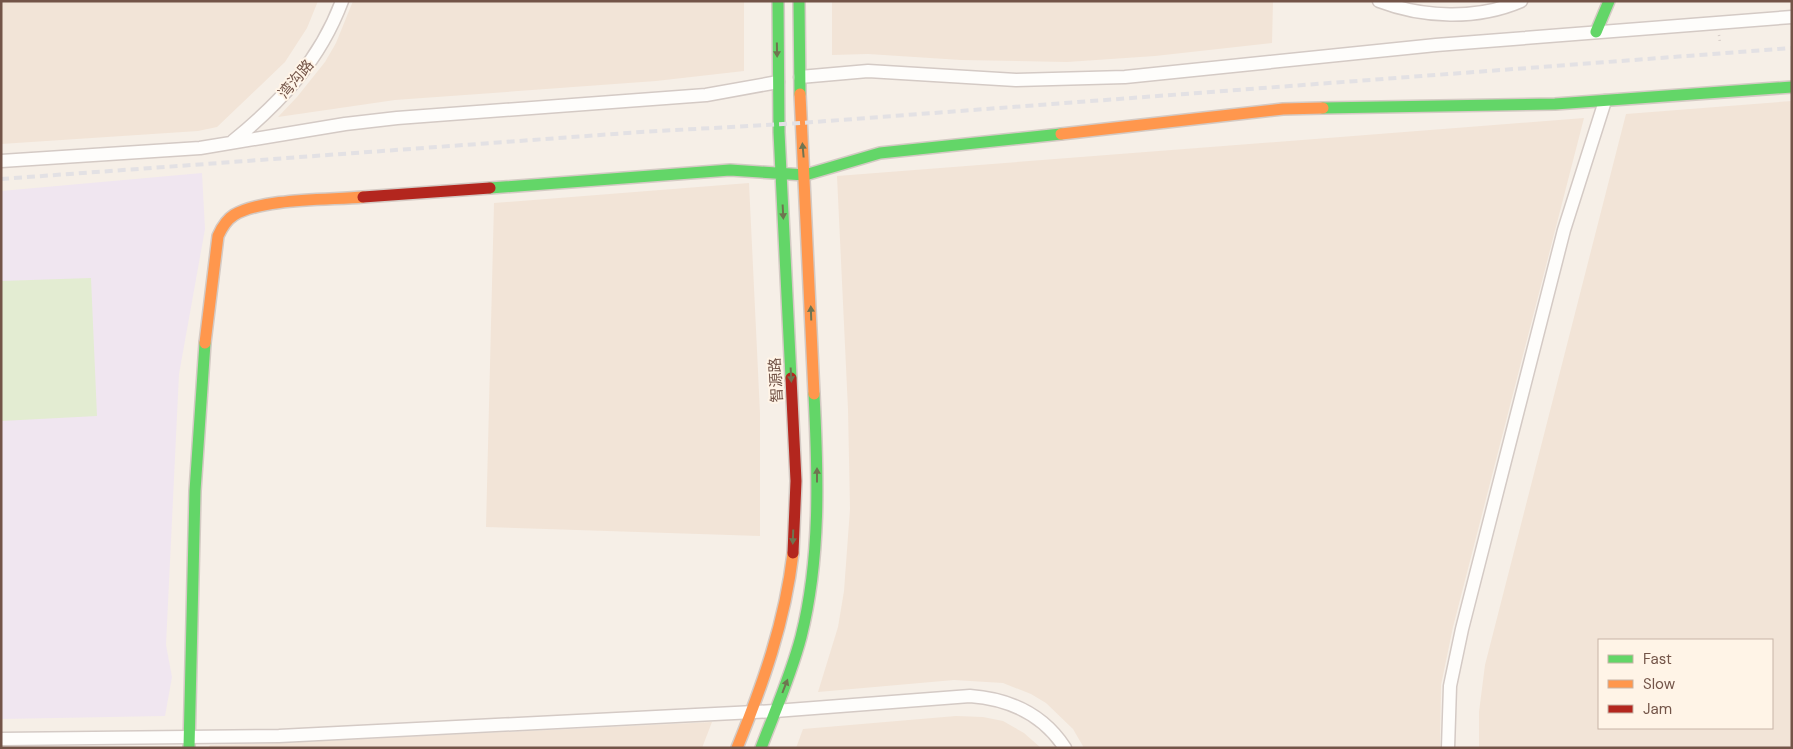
<svg xmlns="http://www.w3.org/2000/svg" width="1793" height="749" font-family="'DM Sans','Noto Sans SC',sans-serif">
  <style>
    .residential { fill: #f2e4d7; fill-rule: evenodd }
    .education { fill: #f0e6f0 }
    .green { fill: #e3ecd2 }
    .lines { fill: none; stroke-linecap: round; stroke-linejoin: round }
    .street-casing { stroke: #d4cac5; stroke-width: 15 }
    .fast-casing { stroke: #d4cac4; stroke-width: 14 }
    .slow-casing { stroke: #d4cac4; stroke-width: 14 }
    .jam-casing { stroke: #d4cac4; stroke-width: 14 }
    .path { stroke: #d7cec9; stroke-width: 2.5; stroke-dasharray: 1 4; stroke-linecap: butt }
    .street { stroke: #fefdfb; stroke-width: 12 }
    .fast { stroke: #63d668; stroke-width: 11 }
    .slow { stroke: #ff974d; stroke-width: 11 }
    .jam { stroke: #b3261e; stroke-width: 11 }
    .rail { stroke: #e3e1e4; stroke-width: 4; stroke-dasharray: 8 5; stroke-linecap: butt }
    .oneway { fill: #6f7450 }
    .labels { text-anchor: middle; stroke-width: 4; stroke-linejoin: round; paint-order: stroke }
    .street-label { font-size: 15px; fill: #735448; stroke: #fff4e7 }
  </style>
  <rect width="100%" height="100%" fill="#f6efe7"/>
  <!-- residential -->
  <path class="residential" d="M1 1H318L307 28 285 62 217 127 198 131 1 144Z
    M353 1H744V71L656 81 395 100 278 117 297 97 325 62 336 43Z
    M832 1H1273L1272 43 1155 56 1067 62 961 60 868 54 832 55Z
    M1792 101V745L1788 748H1479V712L1485 665 1626 114ZM1772 640V728H1599V640Z
    M1584 118 1453 627 1441 685 1440 748H1084L1073 729 1046 703 1031 694 1003 683 954 680 818 692 838 627 844 591 850 509 848 409 837 176Z
    M749 183 760 413V536L486 527 494 203Z
    M956 716 983 717 1003 721 1024 733 1041 748H796L803 729Z
    M712 722 702 748H208L210 745 280 743Z"/>
  <!-- education -->
  <path class="education" d="M202 173 205 229 179 374 166 645 172 677 165 716 1 719V191Z"/>
  <!-- green -->
  <path class="green" d="M91 278 97 416 1 421V281Z"/>
  <g class="lines">
    <defs>
      <path id="street" d="M1379 1C1423 18 1477 20 1521 1
        M800 77 868 71 1016 80 1125 77 1436 45 1792 17
        M233 141C281 102 320 60 342 1
        M1 161 200 148 345 124 397 118 706 95 778 82
        M1 739 279 736 775 711 970 696C1010 699 1043 714 1065 748
        M1448 748 1450 686 1462 629 1564 230 1605 101"/>
      <path id="fast" d="M778 1 779 132 791 378
        M799 1 800 94
        M1596 32 1609 1
        M1323 108 1555 104 1792 87
        M490 188 730 170 805 175 880 153 1061 134
        M189 748 195 491 205 343
        M761 748C775 711 791 675 801 637 821 558 818 474 814 394"/>
      <path id="slow" d="M800 94 814 394
        M1061 134 1283 109 1323 108
        M205 343 218 236C222 227 226 220 234 215 262 198 330 200 363 197
        M737 748C763 684 785 622 793 553"/>
      <path id="jam" d="M363 197 490 188
        M791 378 796 481 793 553"/>
    </defs>
    <!-- street casing -->
    <use href="#street" class="street-casing"/>
    <!-- fast casing -->
    <use href="#fast" class="fast-casing"/>
    <!-- slow casing -->
    <use href="#slow" class="slow-casing"/>
    <!-- jam casing -->
    <use href="#jam" class="jam-casing"/>
    <!-- path -->
    <path class="path" d="M1719 35 1720 43"/>
    <!-- street -->
    <use href="#street" class="street"/>
    <!-- fast -->
    <use href="#fast" class="fast"/>
    <!-- slow -->
    <use href="#slow" class="slow"/>
    <!-- jam -->
    <use href="#jam" class="jam"/>
    <!-- rail -->
    <path class="rail" d="M1 179 641 132 801 123 1792 48"/>
  </g>
  <!-- one-way arrows -->
  <defs><path id="oneway-solid" d="M-6-.8H1V-3.2L6.5 0L1 3.2V.8H-6Z" transform="scale(1.25)"/></defs>
  <g class="oneway">
    <use href="#oneway-solid" transform="translate(777 50) rotate(89)"/>
    <use href="#oneway-solid" transform="translate(803 150) rotate(-95)"/>
    <use href="#oneway-solid" transform="translate(783 212) rotate(87)"/>
    <use href="#oneway-solid" transform="translate(811 313) rotate(-92)"/>
    <use href="#oneway-solid" transform="translate(791 375) rotate(87)"/>
    <use href="#oneway-solid" transform="translate(817 475) rotate(-90)"/>
    <use href="#oneway-solid" transform="translate(793 537) rotate(92)"/>
    <use href="#oneway-solid" transform="translate(785 686) rotate(-69)"/>
  </g>
  <g class="labels">
    <!-- street labels -->
    <g class="street-label">
      <text transform="translate(296 79) rotate(-50)" y="5">湾沟路</text>
      <text transform="translate(776 380) rotate(-93)" y="5">智源路</text>
    </g>
  </g>
  <!-- border -->
  <rect width="1793" height="749" fill="none" stroke="#735448" stroke-width="5"/>
  <!-- legend -->
  <rect x="1598" y="639" width="175" height="90" fill="#fff4e7" stroke="#c7b4a7"/>
  <rect x="1608" y="655" width="25" height="8" fill="#63d668" stroke="#c7b4a7"/>
  <text x="1643" y="664" font-size="15" fill="#735448">Fast</text>
  <rect x="1608" y="680" width="25" height="8" fill="#ff974d" stroke="#c7b4a7"/>
  <text x="1643" y="689" font-size="15" fill="#735448">Slow</text>
  <rect x="1608" y="705" width="25" height="8" fill="#b3261e" stroke="#c7b4a7"/>
  <text x="1643" y="714" font-size="15" fill="#735448">Jam</text>
</svg>
